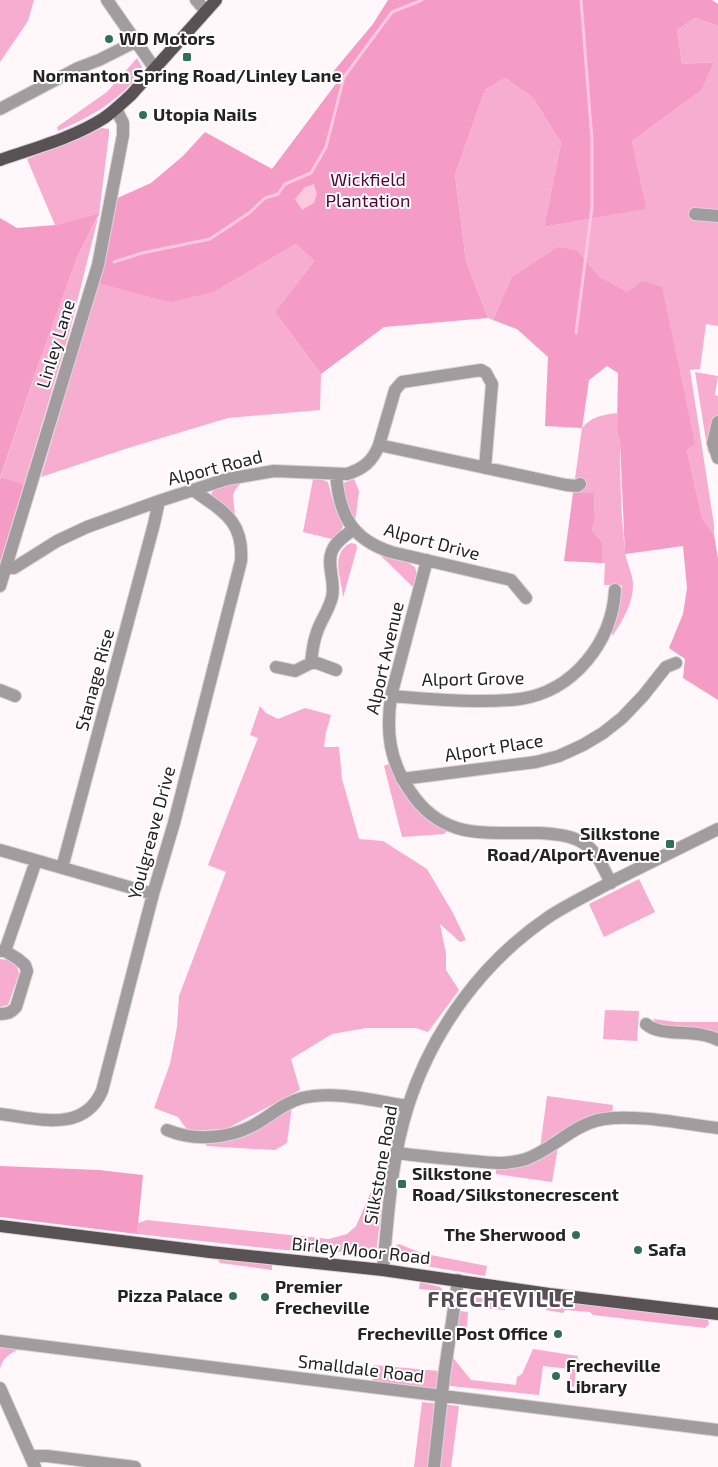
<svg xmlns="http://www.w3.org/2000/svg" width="718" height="1467" font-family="'Exo 2',sans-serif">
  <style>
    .green { fill: #f6adcf }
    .forest { fill: #f49cc5 }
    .water { fill: #fec8e0 }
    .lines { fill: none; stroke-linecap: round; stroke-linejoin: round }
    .stream { stroke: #fec8e0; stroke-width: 3 }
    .minor-casing { stroke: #dcd5d8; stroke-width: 14 }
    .major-casing { stroke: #dcd5d8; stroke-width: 14 }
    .minor { stroke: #a19d9e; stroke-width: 12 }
    .major { stroke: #595255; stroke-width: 12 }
    .poi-dot { fill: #316f5c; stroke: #fff; stroke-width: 2 }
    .labels { text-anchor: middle; stroke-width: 4; stroke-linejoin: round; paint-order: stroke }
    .poi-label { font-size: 18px; font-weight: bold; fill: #252223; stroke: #fff; text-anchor: start }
    .park-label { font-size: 18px; fill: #530535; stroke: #fff }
    .street-label { font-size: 18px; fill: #252223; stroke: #fff }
    .district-label { font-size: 22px; font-weight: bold; letter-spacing: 1px; fill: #544c50; stroke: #fff }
  </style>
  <rect width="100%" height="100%" fill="#fff7fa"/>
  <!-- green -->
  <path class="green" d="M0 0H34L28 21 0 62Z
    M695 18 718 26V326L706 324 700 369 690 370 714 525V535L702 518 687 450 694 444 628 292 600 277 578 251 511 278 493 320 488 318 466 261 455 175 485 90 505 78 533 98 561 143 544 227 645 209 632 141 702 90 714 62 682 64 677 30Z
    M137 58 142 67V71C120 100 91 117 58 131L57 127 107 92Z
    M102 128 109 129V134L99 214 70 330 24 484 0 479 35 374 77 258 99 215 55 225 27 159Z
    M296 244 314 261 275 312 321 374 320 410 228 418 128 448 41 477 98 283 214 292Z
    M695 372 718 376 715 395 718 396V414L713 448 711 453H708Z
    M617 413V430L620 442C620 478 621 516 625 551 626 563 633 573 633 585 633 603 623 620 613 635L609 632 619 606 622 585H604L605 563H602V542L592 530 595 520 594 493H573L582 428C592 416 603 415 617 413Z
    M313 479H321L328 482 332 498 343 526 340 532 332 539 303 532Z
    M354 479 359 491 355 522C348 512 339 495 343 483Z
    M244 480C228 496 234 495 235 516L211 495C214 484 234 483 244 480Z
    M351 543 356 544 357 548 343 598C342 579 329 553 351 543Z
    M380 555 405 561 415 567 417 575 413 587Z
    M260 706 266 713 278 719 305 708 331 715 326 732 324 747H339L342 779 359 839 383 841 427 869 453 913 466 940 460 942 440 924 446 954V970L459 990 428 1032 416 1028H366L332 1034 291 1059 300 1090 226 1129 188 1131 178 1117 154 1108 170 1064 177 1027 179 996 226 872 208 865 258 738 250 735Z
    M389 764C404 796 416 812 447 831L444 834 402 837 384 766Z
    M639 879 655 912 604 937 589 904Z
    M0 959 8 960 17 966 19 974 8 1005 0 1007Z
    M605 1010 639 1011 637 1041 603 1039Z
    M653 1019 677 1022H718V1035L659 1027Z
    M547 1096 613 1105 612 1113 540 1148Z
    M292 1106 287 1143 275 1150 206 1146 207 1141Z
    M558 1147 552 1182 496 1174V1168Z
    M380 1172 386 1174 376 1253 284 1250 137 1234 138 1223 147 1220 329 1239 347 1234 356 1226Z
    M399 1244 421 1253 487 1266 485 1276 426 1266 390 1256 393 1247Z
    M218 1260H235L272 1265V1270L220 1263Z
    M420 1282 440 1287 444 1291 419 1289Z
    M472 1290 499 1293 504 1297 467 1294 466 1292Z
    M473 1297 503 1300 505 1303V1310L472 1307Z
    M567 1301 708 1320 709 1324 705 1328 593 1315 590 1312 565 1310 563 1313 546 1310 547 1304Z
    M459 1311 468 1312 466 1335 459 1334 456 1330Z
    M0 1346 20 1349C10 1353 2 1358 0 1369Z
    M533 1349 578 1356 574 1387 569 1386 571 1369 543 1366 539 1395 440 1385 434 1390 372 1384 373 1365 450 1372 451 1355 471 1380 516 1385 517 1377 522 1374Z
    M422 1402 459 1406 451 1467H414Z"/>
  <!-- forest -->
  <path class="forest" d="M388 0H712L718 4V26L695 18 677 30 682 64 714 62 702 90 632 141 646 209 544 227 561 143 533 98 505 78 485 90 455 175 466 261 488 318 384 327 321 374 275 312 314 261 296 244 214 292 170 302 98 283 113 200 151 183 183 156 205 132 272 169 338 81 332 73 373 24Z
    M99 214 77 258 35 374 0 478 24 484 0 563V218L17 228 55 225Z
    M558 247 578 251 600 277 628 292 642 281 662 287 695 444 687 450 702 518 714 535 718 559V700L683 678 685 659 669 648 683 614 687 588 683 546 625 554 620 442 617 430 618 373 607 366 589 380 582 428 545 426 548 357 517 329 493 320 511 278Z
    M573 493H594L595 520 592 530 602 542V563L564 561Z
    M0 1166 99 1170 143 1175 137 1234 0 1217Z"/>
  <!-- water -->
  <path class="water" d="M314 184 317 194 314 203 302 210 295 199 305 187Z"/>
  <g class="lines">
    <!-- stream -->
    <path class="stream" d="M114 262 142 253 210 239 249 213 265 198 278 194 285 184 311 173 326 147 344 77 392 12 422 0
      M576 333 592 207V140L581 0"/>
    <defs>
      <path id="minor" d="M107 0 155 69
        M196 0 206 11
        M0 109 78 68 99 60 135 42
        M695 214 718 216
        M718 422 713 443 718 458
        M379 445 395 390 402 382 481 370 486 373 492 384 485 468
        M336 474C339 514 351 539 391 552L511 580 526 598
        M427 560 391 696C386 732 389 760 410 791 443 841 485 832 539 833 555 834 573 835 586 845 598 853 604 870 611 883
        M6 568H14L57 541 87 527 159 501 227 479 274 471 347 474C363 469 373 461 379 445L566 485 577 486 580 484
        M0 586 98 265 123 135V123L116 109
        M311 663C312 653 313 642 317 632 321 620 329 610 332 597 336 582 326 565 332 551 336 541 346 535 354 529
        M276 667 295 671 311 663H317L336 670
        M0 690 15 696
        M391 696C430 699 481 704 520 699 574 691 612 642 615 590
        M402 779 536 762 559 756 583 745 603 733 622 718 643 696 666 667 676 663
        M0 850 153 894
        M62 868 154 524 159 501
        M0 951H5L18 959 25 965 27 971 16 1007C11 1013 7 1014 0 1014
        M5 951 36 861
        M646 1024C661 1038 697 1028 718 1040
        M0 1114C37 1118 83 1134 102 1091L153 894 174 823 241 561C244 520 222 511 193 490
        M167 1130C193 1141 227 1139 252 1126 269 1117 283 1103 302 1098 334 1090 376 1101 408 1106
        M397 1153C419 1156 440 1158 462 1160 484 1162 505 1166 526 1159 554 1149 573 1124 604 1119 637 1114 684 1124 718 1128
        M383 1270C388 1216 391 1159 408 1106 433 1029 483 961 550 916 570 903 592 893 613 881 648 864 683 846 718 829
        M0 1341 718 1430
        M0 1388 35 1467
        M30 1456H47L135 1467
        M434 1467 444 1376 458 1280"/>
      <path id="major" d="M0 160C34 148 73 138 104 118 114 111 122 103 131 95L216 0
        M0 1226 210 1252 383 1270 549 1294 718 1314"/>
    </defs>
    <!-- minor casing -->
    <use href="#minor" class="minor-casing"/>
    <!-- major casing -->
    <use href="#major" class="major-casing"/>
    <!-- minor -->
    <use href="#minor" class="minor"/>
    <!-- major -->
    <use href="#major" class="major"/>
  </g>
  <!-- markers -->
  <g class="poi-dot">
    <circle cx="109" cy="39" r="5"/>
    <rect x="182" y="52" width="10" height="10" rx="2.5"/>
    <circle cx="143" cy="115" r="5"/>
    <rect x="665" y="839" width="10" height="10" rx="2.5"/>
    <rect x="397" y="1179" width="10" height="10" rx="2.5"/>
    <circle cx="576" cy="1235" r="5"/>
    <circle cx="638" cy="1250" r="5"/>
    <circle cx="233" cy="1296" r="5"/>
    <circle cx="265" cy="1297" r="5"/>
    <circle cx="558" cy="1334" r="5"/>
    <circle cx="556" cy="1376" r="5"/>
  </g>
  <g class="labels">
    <!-- poi labels -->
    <g class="poi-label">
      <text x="119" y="45">WD Motors</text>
      <text x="187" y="82" text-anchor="middle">Normanton Spring Road/Linley Lane</text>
      <text x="153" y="121">Utopia Nails</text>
      <text x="660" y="840" text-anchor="end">Silkstone<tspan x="660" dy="21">Road/Alport Avenue</tspan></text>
      <text x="412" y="1180">Silkstone<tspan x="412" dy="21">Road/Silkstonecrescent</tspan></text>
      <text x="566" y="1241" text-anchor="end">The Sherwood</text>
      <text x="648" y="1256">Safa</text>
      <text x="275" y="1293">Premier<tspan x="275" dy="21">Frecheville</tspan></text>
      <text x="223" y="1302" text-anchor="end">Pizza Palace</text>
      <text x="548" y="1340" text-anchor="end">Frecheville Post Office</text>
      <text x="566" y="1372">Frecheville<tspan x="566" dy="21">Library</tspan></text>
    </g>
    <!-- park labels -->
    <g class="park-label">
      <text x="368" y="186">Wickfield<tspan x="368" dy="21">Plantation</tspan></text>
    </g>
    <!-- street labels -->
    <g class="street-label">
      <text transform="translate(56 344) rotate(-73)" y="6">Linley Lane</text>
      <text transform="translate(215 468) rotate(-14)" y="6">Alport Road</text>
      <text transform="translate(432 542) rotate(15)" y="6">Alport Drive</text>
      <text transform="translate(385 658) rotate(-77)" y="6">Alport Avenue</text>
      <text transform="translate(473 679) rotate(-1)" y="6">Alport Grove</text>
      <text transform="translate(95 680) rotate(-75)" y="6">Stanage Rise</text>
      <text transform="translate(494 748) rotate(-9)" y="6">Alport Place</text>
      <text transform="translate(152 833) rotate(-75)" y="6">Youlgreave Drive</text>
      <text transform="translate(381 1165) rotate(-80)" y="6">Silkstone Road</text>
      <text transform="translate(361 1251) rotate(6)" y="6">Birley Moor Road</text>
      <text transform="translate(361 1369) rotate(7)" y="6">Smalldale Road</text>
    </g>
    <!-- district labels -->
    <g class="district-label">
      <text x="501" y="1307">FRECHEVILLE</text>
    </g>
  </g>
</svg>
